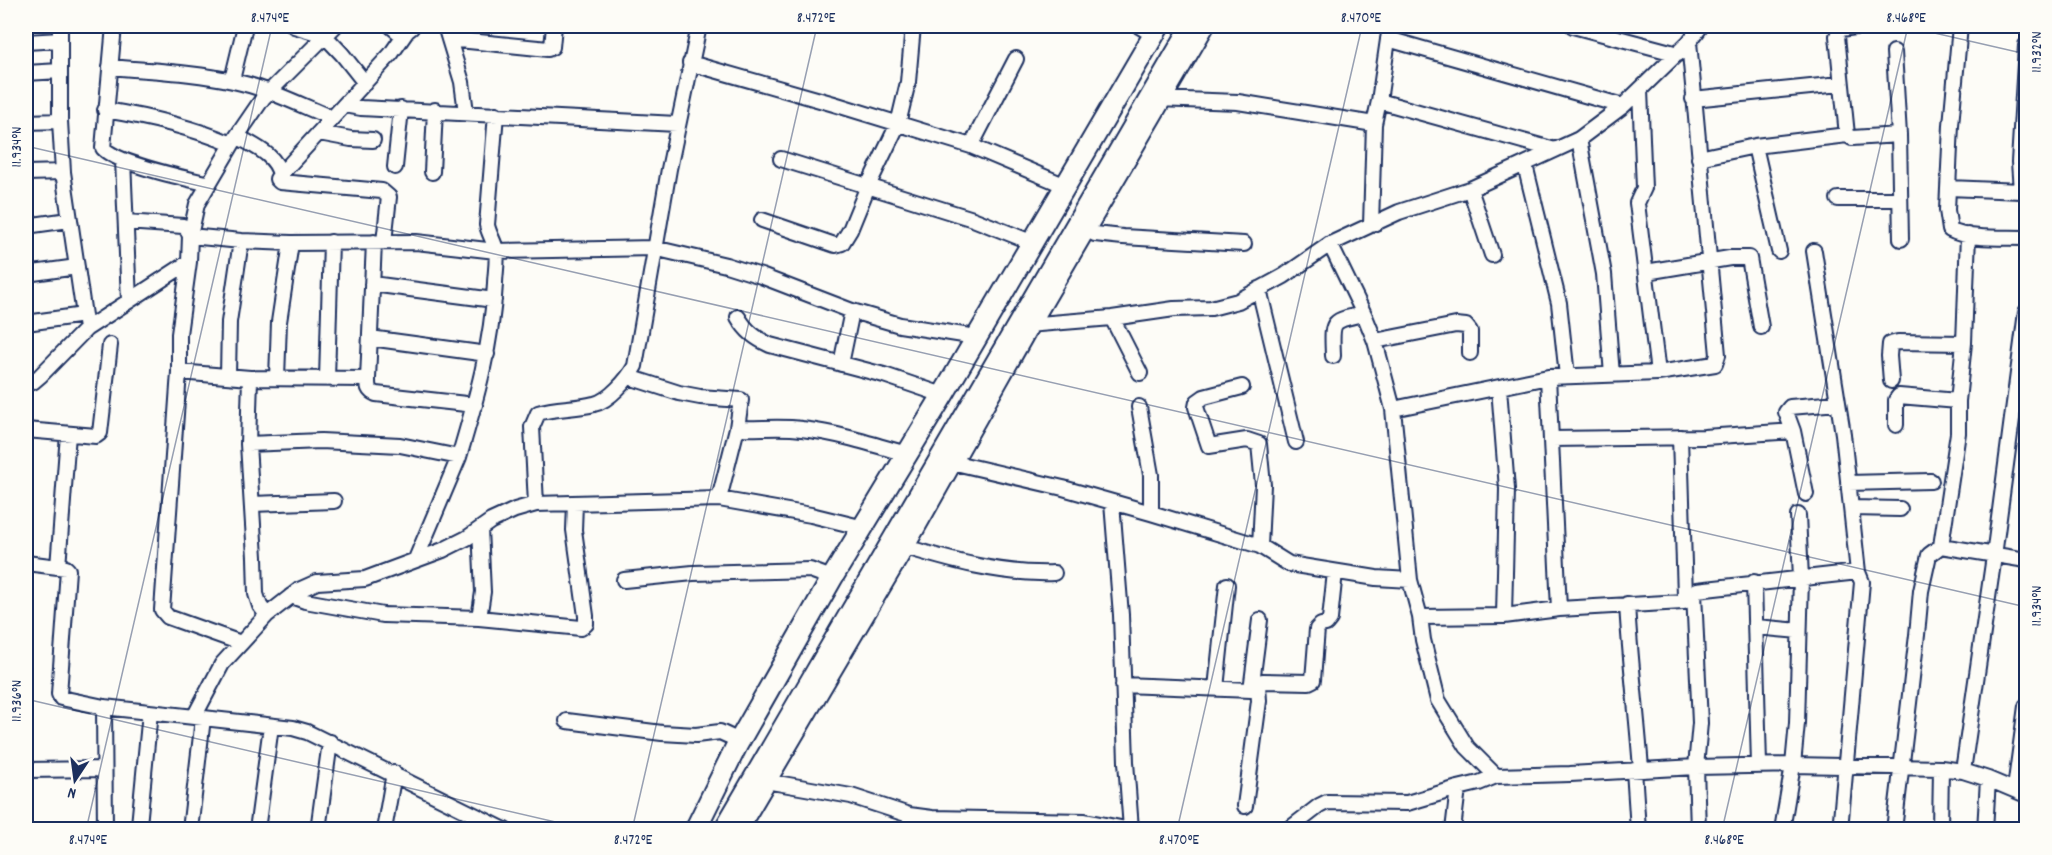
<svg xmlns="http://www.w3.org/2000/svg" width="2052" height="855" font-family="Dekko,sans-serif">
  <style>
    .lines { fill: none; stroke-linecap: round; stroke-linejoin: round }
    .minor-casing { stroke: #1b2f5e; stroke-width: 18 }
    .secondary-casing { stroke: #1b2f5e; stroke-width: 24 }
    .minor { stroke: #fdfcf7; stroke-width: 14 }
    .secondary { stroke: #fdfcf7; stroke-width: 20 }
    .ticks { fill: none; stroke: #1b2f5e; stroke-width: 1.5; stroke-opacity: 0.45 }
    .neatline { fill: none; stroke: #1b2f5e; stroke-width: 2 }
    .ticks-label { font-size: 15px; text-anchor: middle; fill: #1b2f5e }
  </style>
  <rect width="100%" height="100%" fill="#fdfcf7"/>
  <filter id="ink" filterUnits="userSpaceOnUse"><feTurbulence type="fractalNoise" baseFrequency=".0167" numOctaves="2"/><feDisplacementMap in="SourceGraphic" scale="12" xChannelSelector="R" yChannelSelector="G"/><feConvolveMatrix kernelMatrix="1 2 1 2 8 2 1 2 1" color-interpolation-filters="sRGB"/></filter>
  <g filter="url(#ink)">
    <g class="lines">
      <defs>
        <path id="minor" d="M114 26 103 148C117 164 185 178 209 184
          M294 26 324 35 342 54 365 83
          M391 26 398 32 407 31 412 27
          M445 26 462 82 466 112
          M1139 26 1154 35
          M1573 26 1678 54
          M1863 26 1841 29 1837 36 1847 135 1852 138 1899 135 1901 239
          M1960 26 1951 125 1947 210 1950 230C1968 240 2006 237 2026 238
          M449 39 548 49 552 47 554 26
          M1388 39 1623 106
          M26 42 60 40
          M1894 52 1899 135
          M690 63 834 104 971 146 1066 186
          M110 67C151 71 193 72 233 81 267 88 300 105 332 118
          M26 73 60 71
          M232 80 245 26
          M1640 90 1644 188 1637 203 1658 373
          M1157 99 1238 102 1374 124 1371 225
          M1693 99 1840 84
          M1379 101 1555 150
          M344 105 361 108 677 124
          M105 110C149 117 191 127 232 144
          M26 122 60 121
          M1374 124 1379 101 1390 26
          M319 133 351 139 373 140
          M237 136C253 146 276 154 280 175L277 179 280 182 382 191 389 197 384 242
          M1579 139 1604 274 1612 375
          M971 146 1016 59
          M1755 146 1779 251
          M1699 158 1755 146 1847 135
          M781 159 973 219 1031 242
          M123 160 129 301
          M1525 165 1559 303 1567 376
          M395 167 401 109
          M432 172 435 110
          M26 173 63 172
          M280 175 391 54 407 31
          M1949 188 2021 191 2019 162 2026 45
          M1470 189 1492 255
          M1838 199H1900
          M762 220 835 245 842 243 850 230 868 186 898 124 908 82 913 26
          M126 222 183 226 187 229 190 236
          M26 226 69 220
          M1080 226 1095 234 1123 237 1244 244
          M190 236 197 204 237 136 263 98 335 26
          M1330 244 1364 314 1375 341 1393 409 1410 580 1420 617 1423 640 1438 700 1467 747 1496 776
          M1814 251 1843 434 1858 572 1862 582 1840 830
          M189 262 179 334V372L162 610 168 617 241 643
          M1646 272 1730 258H1749L1761 327
          M26 274 77 267
          M372 284 494 300
          M1259 289 1296 442
          M738 317C746 331 755 338 770 345L884 375 943 395
          M1112 318 1140 373
          M26 323 84 315
          M1027 325 1112 318 1174 309 1211 308 1238 301 1284 276 1330 244 1399 212 1470 189 1579 139 1623 106 1689 42 1701 26
          M86 329 189 262 190 236 241 241 291 243 416 242 496 251 654 248 726 265 761 276 852 311 900 325 976 337
          M370 338 487 354
          M1375 341 1456 325 1466 326 1470 331V353
          M1333 356C1332 321 1329 321 1364 314
          M841 364 852 311
          M179 372 250 378 248 444 255 557 256 594 260 606 267 615
          M228 376 229 322 241 241
          M629 377 679 393 700 397 741 400 737 428 719 499
          M1548 377 1559 609
          M250 378 368 379 374 242
          M277 378 279 322 291 243
          M327 379 331 242
          M368 379C368 387 368 391 376 394L475 405
          M1891 381 1889 356 1890 344 1898 342 1964 343
          M26 383 33 382 40 376 86 329 63 172 60 121V26
          M1242 387 1204 397 1197 402 1196 407 1209 446 1247 440 1259 444 1263 485 1260 546
          M1499 388 1507 489 1504 616
          M1139 407 1151 475V513
          M1393 409 1548 377 1658 373 1715 364 1718 355 1689 42
          M1896 425V400L1899 396 1958 401
          M737 428C759 429 781 426 802 429 838 433 872 444 906 454
          M26 430 96 436 100 433 110 345
          M1551 439 1704 437 1793 431
          M248 444 321 441 400 445 459 457C476 400 492 344 495 284 495 274 498 261 496 251 495 242 489 235 487 225L496 114
          M947 461 1063 488 1151 513 1260 546 1289 564 1376 578 1410 580
          M1848 483 1931 481
          M1806 494 1793 431 1786 412 1790 407 1838 403
          M1112 503 1121 615 1126 762 1131 829
          M252 504 334 501
          M536 504 532 427 538 413C556 407 576 409 594 404 609 401 628 379 635 366L669 169 699 26
          M1852 508 1900 509
          M899 545C948 560 1001 575 1054 573
          M1941 546 1958 433V401L1964 343 1968 235
          M416 559 459 457
          M26 563 66 568 68 570 59 694 61 698 104 707 293 728 307 732 505 830
          M58 567 68 434
          M624 580 693 573 810 570 832 578
          M1754 582 1759 765
          M291 596 305 601 383 615 479 618 581 628 586 624V616L574 530 575 503
          M1627 604C1630 660 1637 714 1641 769
          M1420 617 1504 616 1559 609 1683 602 1685 596 1680 437
          M479 618 483 592 480 529
          M1756 627 1799 631
          M1123 685 1251 690 1263 681 1309 682 1313 680 1317 629 1321 625 1326 624 1330 619 1335 572
          M1216 688 1227 585
          M1251 690 1260 620
          M104 707 105 830
          M194 717 222 664 267 615 299 590 317 582 365 579 443 550 467 538 491 521 515 510 536 504 719 499 811 515 864 528
          M567 721 662 733 696 735 720 732 733 738 737 745
          M26 770 104 769
          M1634 770 1638 830
          M1963 771 1994 556 2026 312
          M760 780 851 796 909 815 932 818 1085 821 1131 830
          M2015 789 2026 706
          M1245 806 1259 701 1258 685
          M139 825 150 712
          M190 830 203 718
          M257 830 271 726
          M318 830 330 742
          M384 830 394 773
          M740 830 907 547 1032 325 1207 26
          M1288 830 1319 806 1327 802 1407 803 1458 788
          M1453 830 1458 788 1479 783 1496 776 1570 774 1696 767 1793 765 1941 768 1963 771 1988 779 2026 795
          M1698 830 1696 767 1700 723 1694 593 1697 590 1858 572
          M1782 830 1793 765 1797 723 1801 578 1798 515
          M1894 830 1917 635 1921 591 1929 555 1941 546 2026 560
          M1940 830 1941 768
          M1985 830 1988 779"/>
        <path id="secondary" d="M695 830 737 745 832 578 943 395 1159 26
          M724 830 1192 26"/>
      </defs>
      <!-- minor casing -->
      <use href="#minor" class="minor-casing"/>
      <!-- secondary casing -->
      <use href="#secondary" class="secondary-casing"/>
      <!-- minor -->
      <use href="#minor" class="minor"/>
      <!-- secondary -->
      <use href="#secondary" class="secondary"/>
    </g>
  </g>
  <!-- ticks -->
  <path class="ticks" d="M1904 26 2026 54M26 146 2026 607M26 699 590 830M86 830 272 26M632 830 817 26M1177 830 1362 26M1722 830 1908 26"/>
  <!-- margin -->
  <rect width="2052" height="855" fill="none" stroke="#fdfcf7" stroke-width="66"/>
  <!-- north arrow -->
  <g transform="translate(75 780) rotate(193)" stroke="#fdfcf7" stroke-width="4.5" paint-order="stroke">
  <path d="M0-4.5L10 22L0 15L-10 22Z" fill="#1b2f5e"/>
  <text y="-9" font-size="16" font-weight="bold" text-anchor="middle" fill="#1b2f5e">N</text>
  </g>
  <rect x="33" y="33" width="1986" height="789" class="neatline"/>
  <g class="ticks-label">
    <text x="270" y="22">8.474°E</text>
    <text x="816" y="22">8.472°E</text>
    <text x="1361" y="22">8.470°E</text>
    <text x="1906" y="22">8.468°E</text>
    <text transform="translate(2036 52) rotate(-90)" y="5">11.932°N</text>
    <text transform="translate(16 147) rotate(-90)" y="5">11.934°N</text>
    <text transform="translate(2036 606) rotate(-90)" y="5">11.934°N</text>
    <text transform="translate(16 701) rotate(-90)" y="5">11.936°N</text>
    <text x="88" y="844">8.474°E</text>
    <text x="633" y="844">8.472°E</text>
    <text x="1179" y="844">8.470°E</text>
    <text x="1724" y="844">8.468°E</text>
  </g>
</svg>
